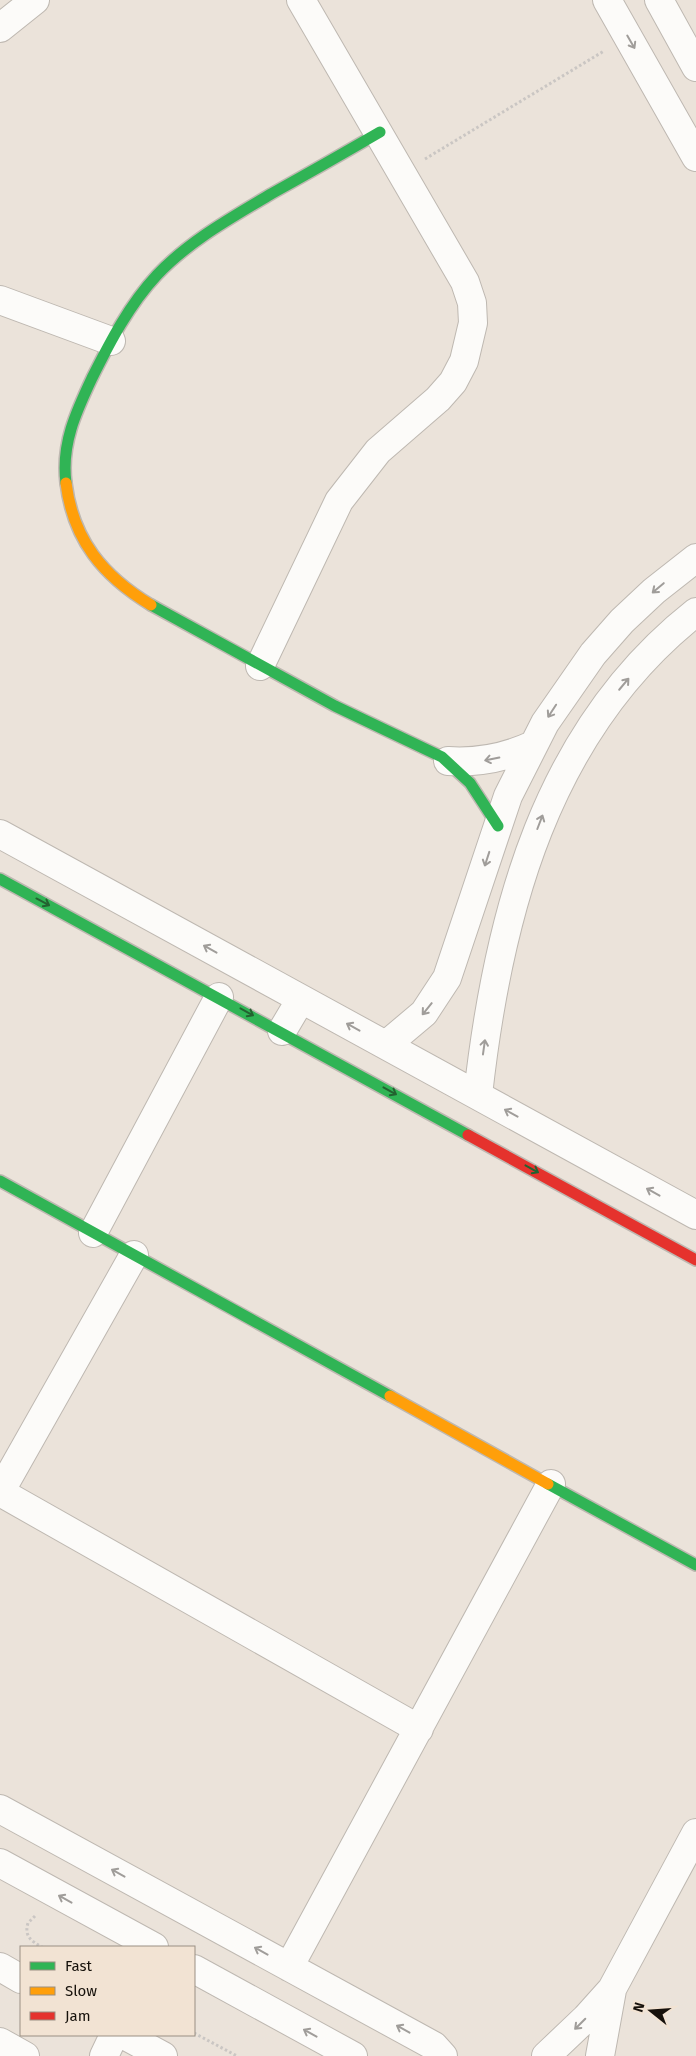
<svg xmlns="http://www.w3.org/2000/svg" width="696" height="2056" font-family="'Fira Sans',sans-serif">
  <style>
    .lines { fill: none; stroke-linecap: round; stroke-linejoin: round }
    .street-casing { stroke: #beb8b1; stroke-width: 30 }
    .fast-casing { stroke: #beb8b1; stroke-width: 14 }
    .slow-casing { stroke: #beb8b1; stroke-width: 14 }
    .jam-casing { stroke: #beb8b1; stroke-width: 14 }
    .path { stroke: #cac6c3; stroke-width: 3; stroke-dasharray: 2.5 2.5; stroke-linecap: butt }
    .street { stroke: #fcfbf9; stroke-width: 28 }
    .fast { stroke: #30b455; stroke-width: 11 }
    .slow { stroke: #ff9f0a; stroke-width: 11 }
    .jam { stroke: #e5322d; stroke-width: 11 }
    .oneway { stroke: #a09d9a }
    .oneway2 { stroke: #236230 }
  </style>
  <rect width="100%" height="100%" fill="#ebe3da"/>
  <g class="lines">
    <defs>
      <path id="street" d="M607 0 696 157
        M659 0 696 67
        M0 28 35 0
        M0 300 111 341
        M260 666 339 501 378 451 438 399 453 382 464 361 473 323 472 303 465 282 301 0
        M448 761C479 763 505 758 533 745
        M0 834 696 1215
        M282 1031 301 999
        M386 1045 424 1013 447 978 508 796 545 723 593 654 622 621 654 591 696 558
        M478 1095C498 914 546 730 696 612
        M93 1233 219 997
        M0 1492 419 1729
        M0 1492 134 1255
        M0 1809 434 2046 443 2056
        M0 1863 154 1947
        M0 1967 21 1979
        M289 1967 551 1484
        M194 1969 353 2056
        M124 2035 163 2056
        M0 2042 25 2056
        M104 2056 114 2035
        M546 2056 586 2018 612 1989 696 1833
        M600 2056 612 1990"/>
      <path id="fast" d="M66 483C61 444 76 412 92 378 110 342 129 305 157 275 189 241 231 218 271 194 307 174 344 153 380 132
        M151 605 335 706 442 757 470 783 498 826
        M0 879 468 1135
        M0 1181 390 1396
        M548 1484 696 1565"/>
      <path id="slow" d="M66 483C73 540 103 576 151 605
        M390 1396 548 1484"/>
      <path id="jam" d="M468 1135 696 1260"/>
    </defs>
    <!-- street casing -->
    <use href="#street" class="street-casing"/>
    <!-- fast casing -->
    <use href="#fast" class="fast-casing"/>
    <!-- slow casing -->
    <use href="#slow" class="slow-casing"/>
    <!-- jam casing -->
    <use href="#jam" class="jam-casing"/>
    <!-- path -->
    <path class="path" d="M425 159 604 51
      M35 1916 28 1923C24 1936 31 1941 42 1947
      M194 2033 237 2056"/>
    <!-- street -->
    <use href="#street" class="street"/>
    <!-- fast -->
    <use href="#fast" class="fast"/>
    <!-- slow -->
    <use href="#slow" class="slow"/>
    <!-- jam -->
    <use href="#jam" class="jam"/>
  </g>
  <!-- one-way arrows -->
  <defs><path id="oneway-shaft" d="M-6 0H5M1.5-3L5.5 0L1.5 3" fill="none" stroke-width="1.6" stroke-linecap="round" stroke-linejoin="round" transform="scale(1.25)"/></defs>
  <g class="oneway">
    <use href="#oneway-shaft" transform="translate(631 42) rotate(60)"/>
    <use href="#oneway-shaft" transform="translate(658 588) rotate(140)"/>
    <use href="#oneway-shaft" transform="translate(624 684) rotate(-50)"/>
    <use href="#oneway-shaft" transform="translate(552 711) rotate(123)"/>
    <use href="#oneway-shaft" transform="translate(492 759) rotate(169)"/>
    <use href="#oneway-shaft" transform="translate(540 822) rotate(-69)"/>
    <use href="#oneway-shaft" transform="translate(487 859) rotate(108)"/>
    <use href="#oneway-shaft" transform="translate(210 949) rotate(-151)"/>
    <use href="#oneway-shaft" transform="translate(427 1009) rotate(129)"/>
    <use href="#oneway-shaft" transform="translate(353 1027) rotate(-151)"/>
    <use href="#oneway-shaft" transform="translate(484 1047) rotate(-82)"/>
    <use href="#oneway-shaft" transform="translate(511 1113) rotate(-151)"/>
    <use href="#oneway-shaft" transform="translate(653 1192) rotate(-151)"/>
    <use href="#oneway-shaft" transform="translate(118 1873) rotate(-151)"/>
    <use href="#oneway-shaft" transform="translate(65 1899) rotate(-151)"/>
    <use href="#oneway-shaft" transform="translate(261 1951) rotate(-151)"/>
    <use href="#oneway-shaft" transform="translate(580 2024) rotate(135)"/>
    <use href="#oneway-shaft" transform="translate(403 2029) rotate(-151)"/>
    <use href="#oneway-shaft" transform="translate(310 2033) rotate(-151)"/>
  </g>
  <g class="oneway2">
    <use href="#oneway-shaft" transform="translate(43 902) rotate(28)"/>
    <use href="#oneway-shaft" transform="translate(247 1012) rotate(29)"/>
    <use href="#oneway-shaft" transform="translate(390 1091) rotate(29)"/>
    <use href="#oneway-shaft" transform="translate(532 1169) rotate(29)"/>
  </g>
  <!-- legend -->
  <rect x="20" y="1946" width="175" height="90" fill="#f2e3d3" stroke="#9a8f83"/>
  <rect x="30" y="1962" width="25" height="8" fill="#30b455" stroke="#9a8f83"/>
  <text x="65" y="1971" font-size="15" fill="#16110b">Fast</text>
  <rect x="30" y="1987" width="25" height="8" fill="#ff9f0a" stroke="#9a8f83"/>
  <text x="65" y="1996" font-size="15" fill="#16110b">Slow</text>
  <rect x="30" y="2012" width="25" height="8" fill="#e5322d" stroke="#9a8f83"/>
  <text x="65" y="2021" font-size="15" fill="#16110b">Jam</text>
  <!-- north arrow -->
  <g transform="translate(651 2011) rotate(287)" stroke="#f2e3d3" stroke-width="4" paint-order="stroke">
  <path d="M0-4L9 19L0 12L-9 19Z" fill="#16110b"/>
  <text y="-8" font-size="14" font-weight="bold" text-anchor="middle" fill="#16110b">N</text>
  </g>
</svg>
